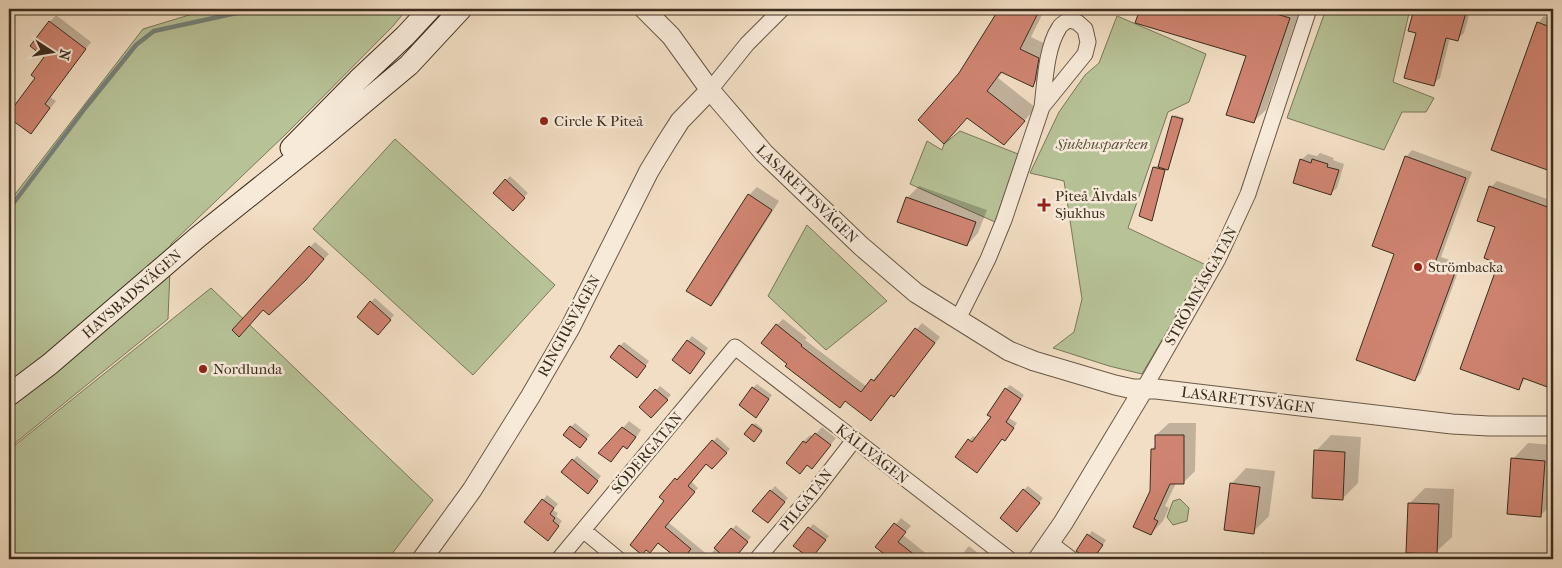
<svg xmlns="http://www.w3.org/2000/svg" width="1562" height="568" font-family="'IM FELL French Canon',serif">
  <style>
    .green { fill: #b7c297; stroke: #79785a }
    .shadow { fill: #0003 }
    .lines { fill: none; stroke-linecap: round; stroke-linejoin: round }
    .stream { stroke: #75827b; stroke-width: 4.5 }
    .building { fill: #cf8471; stroke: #3b2d1d }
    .minor-casing { stroke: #695947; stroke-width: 17 }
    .tertiary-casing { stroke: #695947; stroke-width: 21 }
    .secondary-casing { stroke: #3b2d1d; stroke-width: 23 }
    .minor { stroke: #f7ead9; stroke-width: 15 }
    .tertiary { stroke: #f7ead9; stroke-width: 19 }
    .secondary { stroke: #f7ead9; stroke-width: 21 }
    .poi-dot { fill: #8f2418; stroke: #f7ead9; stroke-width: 2 }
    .labels { text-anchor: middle; stroke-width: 5; stroke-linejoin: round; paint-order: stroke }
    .poi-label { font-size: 15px; fill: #3b2d1d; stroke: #f7ead9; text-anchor: start }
    .park-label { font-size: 15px; font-style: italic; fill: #5a523c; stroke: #f7ead9 }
    .street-label { font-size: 15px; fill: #3b2d1d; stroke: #f7ead9 }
  </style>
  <rect width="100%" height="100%" fill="#f2dec4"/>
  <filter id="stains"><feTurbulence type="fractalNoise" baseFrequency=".004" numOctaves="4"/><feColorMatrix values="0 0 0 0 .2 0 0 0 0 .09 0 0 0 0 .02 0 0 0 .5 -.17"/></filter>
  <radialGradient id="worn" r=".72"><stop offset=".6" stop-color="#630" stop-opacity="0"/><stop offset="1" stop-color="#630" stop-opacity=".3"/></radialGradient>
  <!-- green -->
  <path class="green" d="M209 9H407L393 26 287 133 171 244 168 319 9 448V202L143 29Z
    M1326 9H1410L1393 82 1434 98 1426 112H1402L1384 150 1287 118Z
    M1117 16 1206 54 1189 102 1168 112 1128 228 1206 265 1142 374 1109 366 1053 348 1074 332 1082 299 1064 181 1030 173 1059 112 1085 75 1099 63Z
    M960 131 1018 154 995 222 910 184 927 141 942 150 944 144Z
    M395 139 555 285 473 375 313 229Z
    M807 225 887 301 826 350 768 296Z
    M211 288 433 500 388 559H9V450Z
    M1180 499 1189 508 1187 521 1173 525 1167 517 1173 501Z"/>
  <!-- shadow -->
  <path class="shadow" d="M1000 9H1045L1031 37 1050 46 1044 73 1032 85 1003 72 998 78 1036 108 1004 143 960 73Z
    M1141 9H1300L1266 110 1253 122 1247 55 1137 22Z
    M1415 9H1471L1464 33 1458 39 1450 37 1440 78 1433 84 1417 32 1409 30Z
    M56 15 91 42 50 97 56 101 31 133 9 115 36 77 46 57 50 22Z
    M1544 16 1553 20V171L1493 149 1538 23Z
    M1175 115 1184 118 1169 167 1166 169 1151 219 1140 216 1154 167 1156 166H1159Z
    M1412 150 1472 172 1441 257 1461 264 1421 373 1415 380 1396 254 1406 157Z
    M1320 153 1334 158 1333 160 1344 164 1337 188 1330 194 1301 160 1308 154 1317 156Z
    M510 176 528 193 513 209 494 193Z
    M1497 181 1553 201V383L1549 387 1526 378 1519 388 1500 263 1497 227 1491 187Z
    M919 186 987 210 978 233 967 245 907 198Z
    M757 187 779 201 719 296 711 305 749 195Z
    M315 242 329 254 311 273 234 330Z
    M375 298 394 315 382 330 371 302Z
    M783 319 807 338 805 340 867 387 878 374 879 375 922 323 940 337 899 389 892 394 877 414 846 400 789 364 777 325Z
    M692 336 708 348 693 368 673 360Z
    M624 342 649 361 641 373 620 346Z
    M757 384 772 395 760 412 753 388Z
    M1010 385 1024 395 1009 418 1017 423 1009 435 1003 438 980 468 956 456 973 436 977 438 993 417 1006 389Z
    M660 386 671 395 651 416 641 407Z
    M629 421 641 430 633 442 627 448 624 446 611 461 623 428Z
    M575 423 590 435 584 442 571 427Z
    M755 423 763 429 756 438 746 434Z
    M1169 423H1196L1195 471 1183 483H1176L1165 506 1169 508 1163 521 1151 534 1152 449 1156 445V435Z
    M822 427 836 438 818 461 812 468 808 464 788 462 804 441 810 435 813 437Z
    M1331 435 1361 437 1358 483 1343 498 1316 451Z
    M717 437 730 449 716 464 706 463 691 481 698 488 668 522 709 556 736 525 751 537 733 559H680L659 542 666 501 661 497 680 475 682 477Z
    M1528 443 1553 445V503L1540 516 1513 459Z
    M577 456 601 476 592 488 573 460Z
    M1246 468 1275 471 1269 516 1253 532 1231 484Z
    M775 486 788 498 771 518 754 510Z
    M1028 486 1043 498 1021 526 1024 490Z
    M1425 488 1454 489 1452 537 1436 552 1409 504Z
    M547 495 558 504 553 510 558 513 556 516 562 521 552 535 526 522Z
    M901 518 911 526 903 535 928 555 925 559H893L877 547Z
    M813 524 829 536 814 554 795 546Z
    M1092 531 1106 540 1096 556 1091 559 1077 550Z
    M969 546 984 558 983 559H958Z
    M1263 552 1274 559H1256Z"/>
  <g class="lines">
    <!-- stream -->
    <path class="stream" d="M9 209 86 107 136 45 154 31 255 9"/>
  </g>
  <!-- building -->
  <path class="building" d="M999 9H1040L1020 49 1039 58 1035 81 1033 87 1001 72 987 91 1025 121 1004 145 967 118 944 144 918 120 959 73Z
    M1140 9H1259L1290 18 1254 123 1226 115 1246 56 1135 23Z
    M1414 9H1467L1458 41 1446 38 1434 86 1404 78 1416 33 1408 31Z
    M49 21 86 49 45 104 50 108 31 134 9 118V113L35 78 31 75 44 57 30 46Z
    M1537 22 1553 28V172L1491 150Z
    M1172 116 1183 119 1168 170 1158 167Z
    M1405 156 1466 178 1435 263 1456 270 1415 381 1356 360 1394 254 1372 246Z
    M1300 159 1311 163 1312 159 1328 164 1327 167 1339 170 1331 195 1293 183Z
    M1153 167 1165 170 1152 221 1139 216Z
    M505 179 525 198 513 211 493 193Z
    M1489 186 1553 209V378L1550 388 1523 378 1519 390 1460 369 1498 264 1484 258 1495 227 1477 221Z
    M748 194 772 210 711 306 686 291Z
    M906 197 976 222 967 246 897 222Z
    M309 246 324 259 306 280 269 315 263 310 239 337 232 330Z
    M370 301 391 320 378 335 357 317Z
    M776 324 802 345 801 346 861 392 871 379 874 381 915 328 935 343 894 397 891 395 871 421 845 401 840 408 785 366 787 364 761 343Z
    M687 340 705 353 690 374 672 360Z
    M619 345 646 366 637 378 610 357Z
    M752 387 769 399 756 418 739 405Z
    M1005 388 1021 399 1006 422 1014 428 1005 441 1002 439 977 473 955 457 968 439 972 442 991 417 987 415Z
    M655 389 668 400 651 418 639 407Z
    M752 424 762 431 754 442 744 434Z
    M570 426 587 439 580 448 563 435Z
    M622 427 636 437 627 449 623 446 611 462 598 453Z
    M815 433 831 445 812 469 807 465 800 474 786 463 803 441 806 443Z
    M1155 435H1184V484H1170L1154 519 1158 521 1151 535 1133 527 1150 491 1151 449H1155Z
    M712 440 727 453 712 469 706 464 688 486 695 492 665 527 691 549 683 559H678L658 543 650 553 646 550 642 555 630 545 664 501 659 497 675 478 677 480Z
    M1314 450 1345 452 1343 500 1312 498Z
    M1511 458 1545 461 1541 517 1507 514Z
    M572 459 598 481 588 494 561 472Z
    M1230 483 1260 487 1254 534 1224 530Z
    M1023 489 1040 503 1017 532 1000 518Z
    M770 490 785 502 768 523 752 511Z
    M542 499 554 508 550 514 555 518 553 521 559 526 548 541 524 522Z
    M1408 503 1439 504 1437 554 1406 553Z
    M894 523 906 532 898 542 920 559H891L875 547Z
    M808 527 826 540 811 559 793 546Z
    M731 528 748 542 734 559H727L714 548Z
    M1087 534 1103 545 1093 559H1088L1076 551Z"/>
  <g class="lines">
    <defs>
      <path id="minor" d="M710 90 747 44 782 9
        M958 319 988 259 1004 220 1042 107 1085 54 1088 42 1085 29 1077 22 1069 20C1065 22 1061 24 1059 28 1046 48 1045 83 1042 107
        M1143 390 1218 259 1248 194 1309 9
        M583 530 618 559
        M1050 543 1071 559
        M559 559 735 347 1009 559
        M757 559 813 493 854 440"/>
      <path id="tertiary" d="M644 9 671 36 710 90 764 153 861 246 916 293 1009 351 1034 361 1115 385 1133 389H1156L1452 424 1489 426H1553
        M422 559 472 490 530 397 570 328 649 171 666 143 680 121 710 90
        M1038 559 1063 523 1143 390"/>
      <path id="secondary" d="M291 148 358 80 405 36 430 9
        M9 395 50 364 198 237 318 141 409 65 461 9"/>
    </defs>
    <!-- minor casing -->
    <use href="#minor" class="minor-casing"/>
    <!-- tertiary casing -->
    <use href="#tertiary" class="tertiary-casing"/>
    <!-- secondary casing -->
    <use href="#secondary" class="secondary-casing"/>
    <!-- minor -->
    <use href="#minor" class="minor"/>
    <!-- tertiary -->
    <use href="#tertiary" class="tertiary"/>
    <!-- secondary -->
    <use href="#secondary" class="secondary"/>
  </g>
  <!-- markers -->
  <g class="poi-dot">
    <circle cx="544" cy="121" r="5"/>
    <path d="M1041.5 197.5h5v5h5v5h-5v5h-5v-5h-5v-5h5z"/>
    <circle cx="1418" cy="267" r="5"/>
    <circle cx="203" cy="369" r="5"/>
  </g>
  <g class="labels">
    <!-- poi labels -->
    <g class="poi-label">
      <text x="554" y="126">Circle K Piteå</text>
      <text x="1055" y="201">Piteå Älvdals<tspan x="1055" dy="17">Sjukhus</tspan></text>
      <text x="1428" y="272">Strömbacka</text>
      <text x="213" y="374">Nordlunda</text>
    </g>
    <!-- park labels -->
    <g class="park-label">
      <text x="1102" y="149">Sjukhusparken</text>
    </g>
    <!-- street labels -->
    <g class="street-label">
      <text transform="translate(807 194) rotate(44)" y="5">LASARETTSVÄGEN</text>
      <text transform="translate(1201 286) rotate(-61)" y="5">STRÖMNÄSGATAN</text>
      <text transform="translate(132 294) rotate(-41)" y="5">HAVSBADSVÄGEN</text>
      <text transform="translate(569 326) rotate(-61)" y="5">RINGIUSVÄGEN</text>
      <text transform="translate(1248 400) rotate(7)" y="5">LASARETTSVÄGEN</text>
      <text transform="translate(647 453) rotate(-50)" y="5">SÖDERGATAN</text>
      <text transform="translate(872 454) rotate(38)" y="5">KÄLLVÄGEN</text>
      <text transform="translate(806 500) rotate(-51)" y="5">PILGATAN</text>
    </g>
  </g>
  <!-- margin -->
  <rect width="1562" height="568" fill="none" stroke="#f2dec4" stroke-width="30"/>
  <rect x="10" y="10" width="1542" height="548" fill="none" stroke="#3b2d1d" stroke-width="2.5"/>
  <rect x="15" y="15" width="1532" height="538" fill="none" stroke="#3b2d1d"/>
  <!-- north arrow -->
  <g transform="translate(52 52) rotate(102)" stroke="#f7ead9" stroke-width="4" paint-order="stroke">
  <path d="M0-4L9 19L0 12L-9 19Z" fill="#3b2d1d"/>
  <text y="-8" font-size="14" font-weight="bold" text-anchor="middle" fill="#3b2d1d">N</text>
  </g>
  <rect width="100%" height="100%" filter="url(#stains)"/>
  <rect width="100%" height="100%" fill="url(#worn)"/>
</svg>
